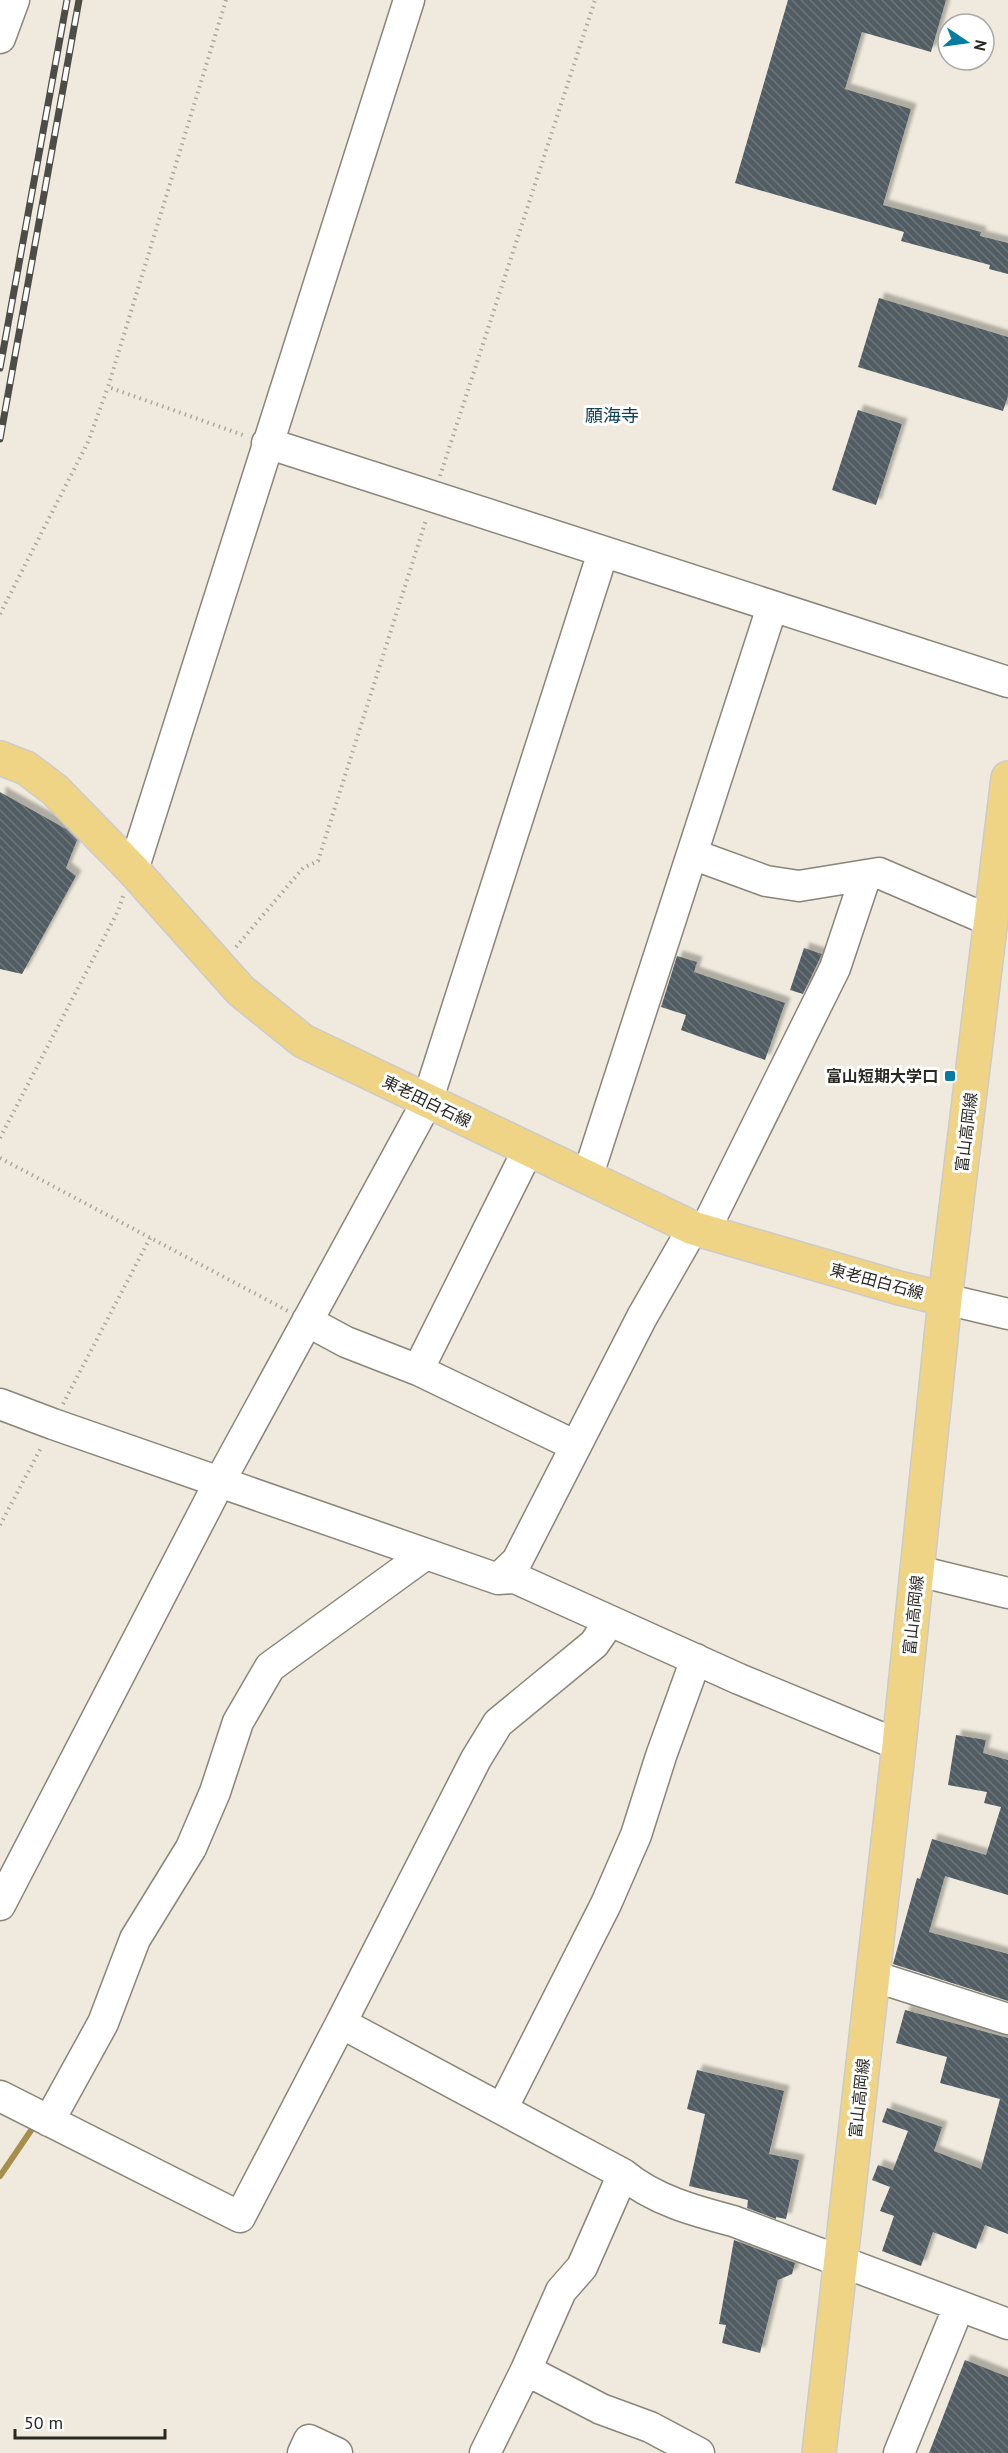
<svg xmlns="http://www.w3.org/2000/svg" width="1008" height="2453" font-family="'PT Sans','Noto Sans JP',sans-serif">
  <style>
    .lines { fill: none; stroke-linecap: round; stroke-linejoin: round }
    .stream { stroke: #a78e4a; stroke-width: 6 }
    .building { fill: url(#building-back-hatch); filter: url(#shadow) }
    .minor-casing { stroke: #8a8579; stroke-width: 33 }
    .major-casing { stroke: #cccbca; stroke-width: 36 }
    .path { stroke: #aba79d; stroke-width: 4; stroke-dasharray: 1.5 4.5; stroke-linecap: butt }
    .minor { stroke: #fff; stroke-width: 30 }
    .major { stroke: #efd485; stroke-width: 33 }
    .rail-casing { stroke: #4e4c46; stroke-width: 7 }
    .rail { stroke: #fff; stroke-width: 4.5; stroke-dasharray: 14; stroke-linecap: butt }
    .poi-dot { fill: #017ca3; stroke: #fff; stroke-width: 2 }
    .labels { text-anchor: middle; stroke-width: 6; stroke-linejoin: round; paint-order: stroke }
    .poi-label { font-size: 16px; font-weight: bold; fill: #292823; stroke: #fff; text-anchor: end }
    .street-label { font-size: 16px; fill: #292823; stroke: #fff }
    .neighbourhood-label { font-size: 18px; fill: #104053; stroke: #fff }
  </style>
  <defs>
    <pattern id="building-back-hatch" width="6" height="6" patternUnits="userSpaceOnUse" patternTransform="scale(1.5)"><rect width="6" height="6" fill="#515d64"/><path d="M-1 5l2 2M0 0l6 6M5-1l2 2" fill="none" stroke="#6c757a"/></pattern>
    <filter id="shadow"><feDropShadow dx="5.5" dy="-5.5" stdDeviation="1.5" flood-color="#0004"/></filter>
  </defs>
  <rect width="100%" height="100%" fill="#efeadd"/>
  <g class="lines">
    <!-- stream -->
    <path class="stream" d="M0 2176 32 2129"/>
  </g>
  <!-- building -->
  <path class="building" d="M788 0H946L931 52 862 32 845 89 911 109 883 205 981 232 980 236 1008 243V274L989 269 990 265 901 241 904 232 735 183Z
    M879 298 1008 337V396L1003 411 858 367Z
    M858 410 902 424 876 505 832 490Z
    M0 792 66 829 77 840 66 868 76 876 22 974 0 969Z
    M804 948 822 954 803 994 790 990Z
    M677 956 697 962 694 972 785 1003 765 1060 681 1030 686 1015 661 1007Z
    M956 1735 986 1740 983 1753 1008 1760V1895L945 1876 929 1932 1008 1954V2001L893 1964 917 1878 920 1879 932 1839 986 1855 1001 1807 984 1803 987 1792 948 1785Z
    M905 2010 1008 2038V2234L985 2225 976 2249 933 2232 921 2266 882 2251 894 2216 880 2211 890 2187 872 2180 878 2165 893 2170 908 2131 882 2122 887 2108 942 2127 934 2151 981 2169 1000 2099 940 2083 947 2057 896 2043Z
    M697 2070 784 2091 769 2154 799 2160 786 2219 776 2217V2219L747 2208 748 2200 689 2186 705 2114 687 2109Z
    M734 2240 795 2263 792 2274 778 2280 760 2353 722 2343 726 2325 719 2324Z
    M965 2360 1008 2377V2453H929Z"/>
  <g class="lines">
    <defs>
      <path id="minor" d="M0 38 14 0
        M267 443 1008 682
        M692 854 766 881 799 886 879 873 991 921
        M133 870 409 0
        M587 1178 772 607
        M704 1232 835 968 866 875
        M945 1299 1008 1314
        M307 1321 346 1342 418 1370 528 1150
        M418 1370 576 1446
        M0 1404 53 1424 498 1579 515 1578 739 1679 899 1745
        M918 1571 1008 1593
        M498 1579 517 1561 642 1317 693 1228
        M0 1905 220 1481 427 1102 603 552
        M873 1976 1008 2019
        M341 2023 476 1759 498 1723 594 1644 610 1621
        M0 2096 240 2217 341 2023 623 2174C654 2200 695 2211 733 2221L1008 2324
        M502 2109 606 1904 636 1835 661 1756 696 1659
        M49 2121 103 2023 135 1939 191 1848 215 1792 238 1722 270 1667 426 1554
        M526 2370 561 2291 582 2267 623 2174
        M303 2453 309 2440 337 2453
        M485 2453 526 2370 601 2409 650 2427 699 2453
        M899 2453 959 2306"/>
      <path id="major" d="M0 758 26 768 55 790 133 870 241 991 303 1041 693 1228 899 1288 945 1299
        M819 2453 899 1745 945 1299 1008 778"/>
    </defs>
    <!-- minor casing -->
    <use href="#minor" class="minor-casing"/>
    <!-- major casing -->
    <use href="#major" class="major-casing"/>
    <!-- path -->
    <path class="path" d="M226 0 108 387 246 436
      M440 476 595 0
      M0 614 88 442 108 387
      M236 947 303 868 318 861 426 520
      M0 1138 118 911 123 896
      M0 1158 288 1311
      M63 1404 150 1238
      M0 1525 42 1446"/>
    <!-- minor -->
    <use href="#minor" class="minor"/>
    <!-- major -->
    <use href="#major" class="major"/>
    <defs>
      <path id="rail" d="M0 368 67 0
        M0 439 79 0"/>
    </defs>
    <!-- rail casing -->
    <use href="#rail" class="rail-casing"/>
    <!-- rail -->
    <use href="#rail" class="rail"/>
  </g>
  <!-- markers -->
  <rect class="poi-dot" x="944" y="1070" width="12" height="12" rx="3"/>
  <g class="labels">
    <!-- poi labels -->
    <g class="poi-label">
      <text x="938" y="1082">富山短期大学口</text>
    </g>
    <!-- street labels -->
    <g class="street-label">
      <text transform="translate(427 1101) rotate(26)" y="6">東老田白石線</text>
      <text transform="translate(966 1132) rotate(-83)" y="6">富山高岡線</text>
      <text transform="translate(877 1281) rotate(15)" y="6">東老田白石線</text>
      <text transform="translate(913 1615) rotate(-84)" y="6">富山高岡線</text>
      <text transform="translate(859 2098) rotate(-84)" y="6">富山高岡線</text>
    </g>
    <!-- neighbourhood labels -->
    <g class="neighbourhood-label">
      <text x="612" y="422">願海寺</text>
    </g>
  </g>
  <!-- north arrow -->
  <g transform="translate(966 42) rotate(103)"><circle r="28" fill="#ffffff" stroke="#a9a9a7" stroke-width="1.5"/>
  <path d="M0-4.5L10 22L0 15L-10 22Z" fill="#017ca3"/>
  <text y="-9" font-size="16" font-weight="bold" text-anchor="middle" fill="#292823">N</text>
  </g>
  <!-- scale -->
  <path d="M15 2429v9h150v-9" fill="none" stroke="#292823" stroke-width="3"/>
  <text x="24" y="2429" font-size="18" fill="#292823" stroke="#ffffff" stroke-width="4.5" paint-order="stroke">50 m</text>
</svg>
